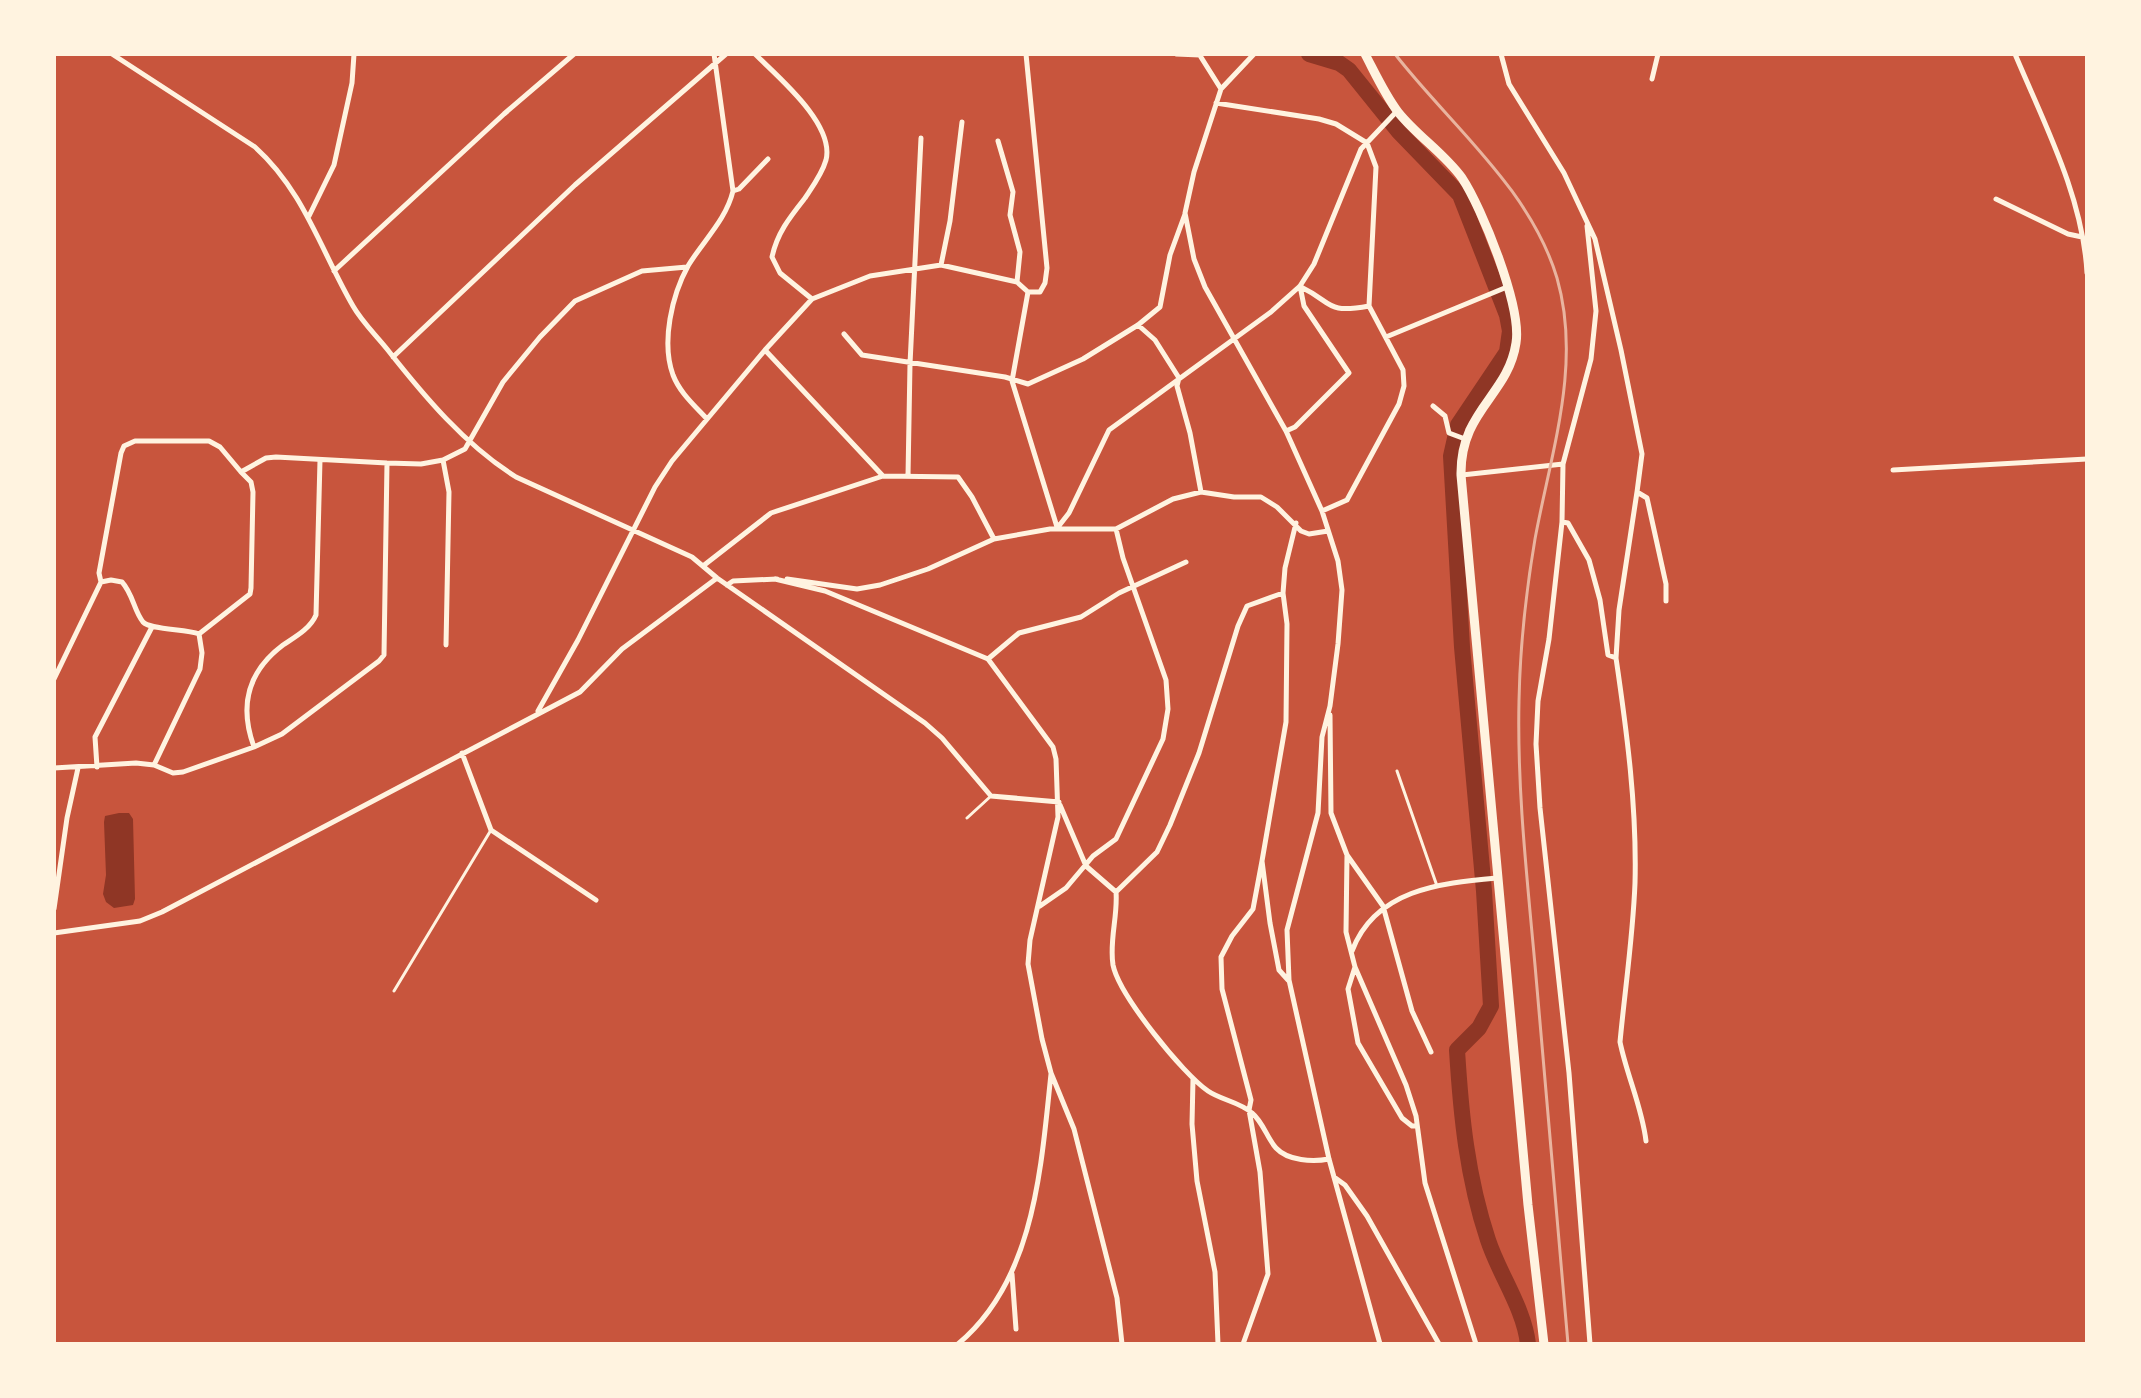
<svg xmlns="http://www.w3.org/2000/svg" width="2141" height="1398" font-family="Mulish,sans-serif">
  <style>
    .water { fill: #8f3625 }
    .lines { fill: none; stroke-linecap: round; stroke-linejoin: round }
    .river { stroke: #8f3625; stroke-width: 16 }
    .service { stroke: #fff3e0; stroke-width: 3 }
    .minor { stroke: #fff3e0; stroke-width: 5 }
    .primary { stroke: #fff3e0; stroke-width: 9 }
    .rail { stroke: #e9b49f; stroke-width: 3 }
  </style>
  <rect width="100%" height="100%" fill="#c8553d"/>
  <!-- water -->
  <path class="water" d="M119 813H129L133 819 135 899 133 905 114 908 106 902 103 894 106 875 104 822 105 816Z"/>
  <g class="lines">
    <!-- river -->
    <path class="river" d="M1309 54 1339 63 1349 70 1399 132 1460 195 1507 315 1510 331 1507 352 1458 425 1451 456 1462 647 1484 891 1491 1006 1479 1028 1457 1050C1461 1115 1467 1177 1488 1240 1499 1274 1524 1308 1528 1344"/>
    <!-- service -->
    <path class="service" d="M1397 771 1437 886
      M967 818 991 796
      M394 991 491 830"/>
    <!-- minor -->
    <path class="minor" d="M112 54 255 147C304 191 321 251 353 306 362 322 376 335 387 349 424 396 465 445 516 477L692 557 717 578 925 723 942 738 991 796 1059 802
      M755 54C778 77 835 124 826 160 822 174 813 186 805 198 790 217 777 233 772 257L780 273 812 299
      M1026 54 1047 268 1045 283 1040 292H1028
      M1176 54 1200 55
      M1199 54 1221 89
      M1254 54 1221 89 1194 172 1185 213 1194 259 1205 287 1286 431 1322 511 1338 561 1342 590 1338 644 1330 706 1322 737 1318 813 1287 930 1289 980 1329 1159 1380 1344
      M1501 54 1509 84 1564 173 1595 239 1621 350 1642 454 1637 492 1647 498 1666 584V601
      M2015 54C2044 123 2083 197 2087 273
      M1652 79 1658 54
      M1216 103 1319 119 1336 124 1367 143 1376 167 1369 306 1403 370 1404 386 1399 404 1347 500 1322 511
      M998 141 1013 192 1010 215 1020 252 1017 282
      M733 191 739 189 768 159
      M1996 199 2068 234 2082 237
      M309 216 334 165 352 83 354 54
      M1587 226 1596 311 1591 359 1563 464 1562 522 1549 639 1538 701 1536 744 1540 808 1569 1073 1590 1344
      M941 265 950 221 962 122
      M334 271 504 114 574 54
      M1301 287C1334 303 1325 314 1369 306
      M1028 292 1012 381 1057 527
      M1138 325 1155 340 1179 378 1177 386 1190 433 1201 492
      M844 334 862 355 1005 377 1028 384 1083 359 1138 325 1160 307 1170 255 1185 214
      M1386 337 1507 287
      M765 350 883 476
      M393 357 575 185 726 54
      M1433 406 1445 416 1449 433 1465 439
      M707 419C694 405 680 393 673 375 661 342 672 295 688 266 703 241 726 220 733 191L714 54
      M1286 431 1295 427 1349 373 1304 306 1300 286
      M443 460 449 492 446 645
      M1893 470 2087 459
      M1462 475 1563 464
      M908 476 910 364 921 138
      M1562 522 1568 523 1589 560 1600 600 1608 655 1616 658C1627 733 1637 808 1635 883 1633 936 1625 989 1620 1042 1627 1076 1642 1107 1646 1141
      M1058 527 1069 513 1109 430 1271 312 1300 286 1314 264 1361 149 1397 111
      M703 566 771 513 883 476 958 477 972 497 994 539
      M775 579 825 591 988 659 1053 747 1056 759 1058 817 1030 940 1028 964 1042 1039 1051 1073 1074 1129 1117 1298 1122 1344
      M787 579 857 589 880 585 928 569 994 539 1050 529H1116L1173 499 1201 492 1234 497H1261L1277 507 1301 531 1309 534 1328 531
      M101 582 111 580 122 582C133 594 134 611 143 622 150 630 186 629 199 634
      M727 585 733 581 777 579
      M199 634 250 594 251 588 253 492 251 482 241 472
      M1616 658 1619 610 1637 492
      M988 659 1019 633 1081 617 1119 593 1186 562
      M54 679 101 582 99 573 121 453 124 446 135 441H209L220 447 241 472 266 458 276 457 387 463 421 464 443 460 465 449 503 382 540 337 575 301 642 271 687 267
      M538 711 578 640 655 487 672 461 765 350 812 299 870 276 941 265 1017 282 1028 292
      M1330 715 1331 813 1347 855 1383 906 1412 1011 1431 1052
      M254 747C239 706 247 672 283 645 295 637 310 629 316 615L320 460
      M462 753 491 830 596 900
      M154 765 200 669 202 653 199 634
      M97 767 95 737 152 627
      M54 768 136 763 154 765 173 773 183 772 254 747 282 734 379 661 384 655 387 463
      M1060 805 1086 866 1116 892C1118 916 1109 941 1113 965 1119 995 1183 1074 1208 1091 1221 1100 1240 1102 1252 1113 1263 1122 1267 1138 1276 1148 1288 1161 1313 1162 1329 1159
      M1347 855 1346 932 1355 967 1406 1085 1416 1116 1425 1183 1476 1344
      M1116 892 1157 852 1170 825 1199 753 1238 626 1247 606 1283 593
      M1040 906 1066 888 1093 856 1116 839 1163 739 1168 709 1166 680 1123 558 1116 529
      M54 909 67 818 78 768
      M54 933 140 921 162 912 580 692 622 649 717 578
      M1352 951C1375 890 1439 883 1497 878
      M1355 967 1348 989 1358 1043 1402 1118 1412 1126H1417
      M1288 980 1279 970 1270 923 1262 861 1286 722 1287 624 1283 593 1285 568 1296 523
      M1193 1079 1192 1124 1197 1181 1215 1272 1218 1344
      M1334 1177 1345 1185 1367 1216 1439 1344
      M1012 1274 1016 1329
      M958 1344C1035 1280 1041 1167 1051 1074
      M1243 1344 1268 1274 1260 1172 1249 1110 1251 1100 1222 989 1221 957 1232 936 1253 909 1262 861"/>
    <!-- primary -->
    <path class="primary" d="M1365 54C1375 73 1385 95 1398 112 1417 136 1444 153 1462 178 1482 208 1522 307 1516 343 1508 396 1460 410 1461 475L1528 1205 1544 1344"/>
    <!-- rail -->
    <path class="rail" d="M1395 54C1450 125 1530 188 1557 278 1582 365 1551 452 1535 539 1526 592 1520 646 1519 701 1517 789 1527 877 1535 965 1546 1091 1557 1218 1568 1344"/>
  </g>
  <!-- border -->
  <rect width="2141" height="1398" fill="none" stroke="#fff3e0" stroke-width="112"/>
</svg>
